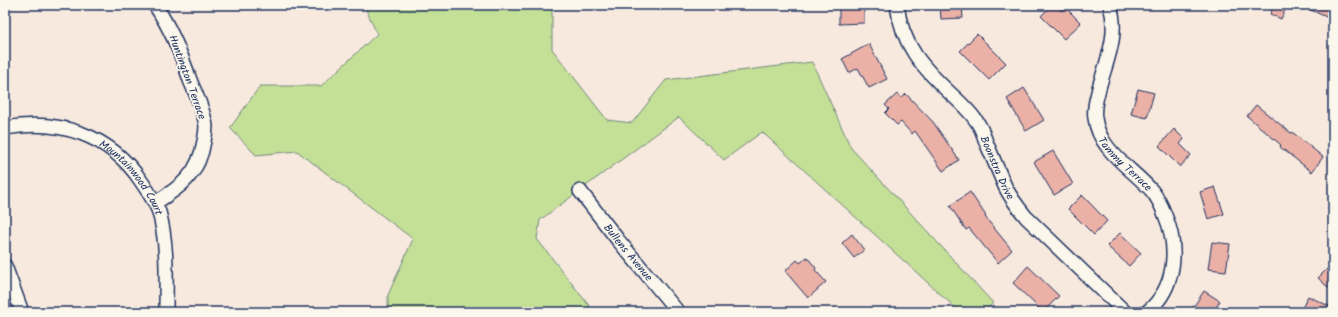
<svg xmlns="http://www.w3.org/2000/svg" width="1338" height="317" font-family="Kalam,sans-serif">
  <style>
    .green { fill: #c4e097; stroke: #70887a }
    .building { fill: #ebb1a7; stroke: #1b2f5e }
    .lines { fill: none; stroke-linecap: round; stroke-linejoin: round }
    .minor-casing { stroke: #1b2f5e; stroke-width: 16 }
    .minor { stroke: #fbf7ec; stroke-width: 13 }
    .labels { text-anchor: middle; stroke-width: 3.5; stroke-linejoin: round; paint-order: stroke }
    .street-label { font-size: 11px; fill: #1b2f5e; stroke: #fbf7ec }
  </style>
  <rect width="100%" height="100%" fill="#f8e9de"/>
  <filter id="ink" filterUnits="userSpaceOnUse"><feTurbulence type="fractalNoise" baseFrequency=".025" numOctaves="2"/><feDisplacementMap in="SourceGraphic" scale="8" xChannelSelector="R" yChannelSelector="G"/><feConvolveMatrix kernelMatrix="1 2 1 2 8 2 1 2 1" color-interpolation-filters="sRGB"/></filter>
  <g filter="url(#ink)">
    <!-- green -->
    <path class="green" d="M364 5H552V49L607 120 632 123 666 80 812 62 851 148 993 303 984 312H960L762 132 724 160 679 117 540 220 537 239 594 312H388V295L413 239 297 151 256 155 230 128 260 86H321L377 34Z"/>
    <!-- building -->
    <path class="building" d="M839 5H864V23L839 24Z
      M940 5H962L963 18 941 19Z
      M1052 5H1055L1062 11 1065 7 1081 23 1064 39 1041 16Z
      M1274 5H1279L1286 8 1281 19 1270 14Z
      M1300 5H1333V20Z
      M977 34 1006 63 989 80 960 51Z
      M869 44 887 79 869 88 858 68 849 73 842 59Z
      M1024 88 1044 120 1026 131 1007 99Z
      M1138 89 1154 93 1147 118 1131 114Z
      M897 94 902 98 906 94 933 122 959 160 943 171 915 131 912 134 901 122 897 125 885 113 889 109 885 105Z
      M1256 105 1291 133 1292 132 1323 157 1312 172 1280 147 1281 145 1247 116Z
      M1174 129 1184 139 1180 144 1191 155 1180 167 1159 146Z
      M1053 151 1073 184 1054 195 1034 162Z
      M1215 187 1224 214 1208 219 1200 192Z
      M970 192 986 216 985 217 1012 250 998 263 969 228 966 230 950 206Z
      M1082 195 1107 221 1094 235 1068 209Z
      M1120 233 1141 253 1129 266 1107 246Z
      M852 234 864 250 854 258 842 243Z
      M1212 242 1230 244 1226 271 1208 269Z
      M807 257 816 268 815 270 826 282 808 298 785 271 797 260 800 263Z
      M1333 263V292L1318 278Z
      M1028 266 1059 296 1043 312 1013 283Z
      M1204 291 1220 301 1213 312H1190Z
      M1308 296 1333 308V312H1300Z"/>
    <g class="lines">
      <defs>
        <g id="minor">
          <path id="s1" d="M897 5C902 45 922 67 951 94 961 103 972 113 979 125 982 130 984 136 986 142 992 156 998 170 1004 184 1009 196 1017 206 1026 217L1125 312"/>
          <path id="s2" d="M1110 5C1119 35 1107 59 1099 88 1097 98 1093 107 1095 118 1099 151 1132 168 1152 191 1157 197 1162 207 1165 215 1179 248 1176 288 1147 312"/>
          <path id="s3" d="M5 128C59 118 110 135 141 181 148 191 155 201 159 212 168 244 166 279 166 312"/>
          <path id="s4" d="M580 191 618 240 678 312"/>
          <path d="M155 203C181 187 199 174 204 141 205 137 206 131 206 126 204 110 196 95 190 80 181 53 171 29 155 5"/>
          <path d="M5 266 22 312"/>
        </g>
      </defs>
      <!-- minor casing -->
      <use href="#minor" class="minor-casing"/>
      <!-- minor -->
      <use href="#minor" class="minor"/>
    </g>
  </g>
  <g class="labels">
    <!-- street labels -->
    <g class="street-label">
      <text transform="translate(188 77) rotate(70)" y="4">Huntington Terrace</text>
      <text dy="4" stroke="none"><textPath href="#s2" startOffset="172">Tammy Terrace</textPath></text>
      <text dy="4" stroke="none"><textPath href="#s1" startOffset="195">Boonstra Drive</textPath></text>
      <text dy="4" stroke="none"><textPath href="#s3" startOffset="146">Mountainwood Court</textPath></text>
      <text dy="4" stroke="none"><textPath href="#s4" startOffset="78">Bullens Avenue</textPath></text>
    </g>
  </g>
  <!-- margin -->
  <rect width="1338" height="317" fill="none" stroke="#fbf7ec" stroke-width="20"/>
  <rect x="10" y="10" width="1318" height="297" fill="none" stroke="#1b2f5e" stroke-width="1.5" filter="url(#ink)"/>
</svg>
